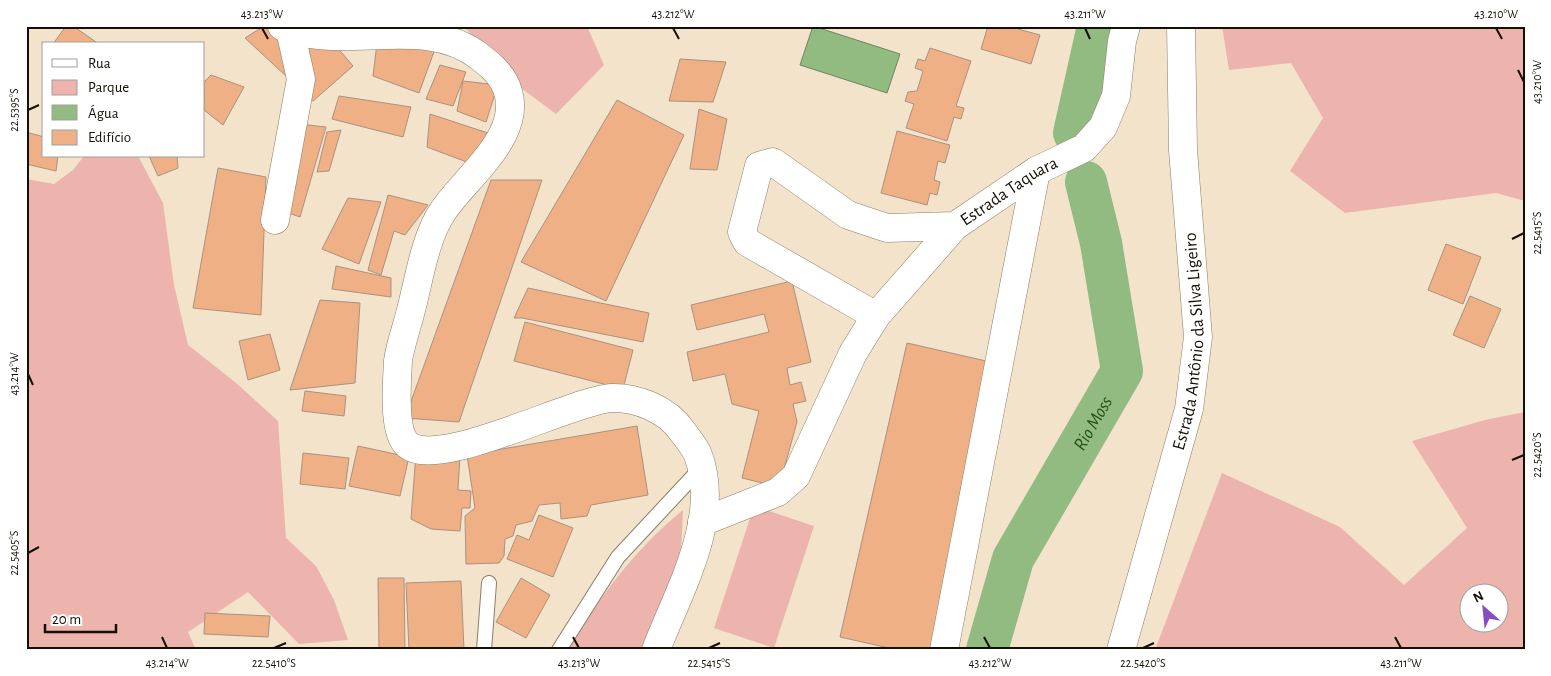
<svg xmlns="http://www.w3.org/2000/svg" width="1551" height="676" font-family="'Alegreya Sans',sans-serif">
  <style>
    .green { fill: #ecb4ad; fill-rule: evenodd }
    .water { fill: #91bb80; stroke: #6c885c }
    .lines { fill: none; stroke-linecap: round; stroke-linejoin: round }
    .river { stroke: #91bb80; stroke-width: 42 }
    .building { fill: #f0b085; stroke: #aa9181 }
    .service-casing { stroke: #8b7e67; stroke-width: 16 }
    .minor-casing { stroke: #8b7e67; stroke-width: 29 }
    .tertiary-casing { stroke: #8b7e67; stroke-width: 29 }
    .service { stroke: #fff; stroke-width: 14 }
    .minor { stroke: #fff; stroke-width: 28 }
    .tertiary { stroke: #fff; stroke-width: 28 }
    .ticks { fill: none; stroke: #151007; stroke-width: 2 }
    .labels { text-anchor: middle; stroke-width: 4; stroke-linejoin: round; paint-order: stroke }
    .street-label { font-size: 18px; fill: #151007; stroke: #fff }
    .water-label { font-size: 19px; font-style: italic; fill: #275014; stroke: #fff }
    .neatline { fill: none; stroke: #151007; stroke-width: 2 }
    .ticks-label { font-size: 12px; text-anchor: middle; fill: #151007 }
  </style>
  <rect width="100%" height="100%" fill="#f2e3ca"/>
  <!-- green -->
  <path class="green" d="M464 26H587L604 65 556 114 505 76Z
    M1222 26H1525V201L1496 193 1345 213 1290 171 1323 118 1291 63 1229 70Z
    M84 156H138L163 203 174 285 188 345 235 382 278 421 286 538 316 566 334 600 348 640 299 644 248 592 188 632 196 650H26V179L54 184 73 170Z
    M1525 412V650H1155L1222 473 1340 527 1404 585 1467 528 1412 441 1485 420ZM1468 594H1498V624H1468Z
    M754 506 814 526 774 648 714 628Z
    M683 510 678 615 663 650H567C599 598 635 549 683 510Z"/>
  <!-- water -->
  <path class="water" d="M813 26 900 54 887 93 800 65Z"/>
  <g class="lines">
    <!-- river -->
    <g class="river">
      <path d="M1074 133 1098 26"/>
      <path id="s1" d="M987 650 1013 559 1122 371 1101 243 1086 182"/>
    </g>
  </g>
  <!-- building -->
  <path class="building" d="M66 26H73L99 44H53Z
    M264 26H319L353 66 313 101 245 38Z
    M988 26H1019L1018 29 1040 35 1031 64 981 49Z
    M377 43 435 49 419 93 373 76Z
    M930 48 971 61 956 106 964 108 961 119 954 117 947 141 906 128 914 104 905 101 908 92 917 91 923 71 915 68 918 59 925 61Z
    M680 59 726 62 713 102 669 101Z
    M440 65 466 72 453 106 426 99Z
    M211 75 244 87 223 125 204 110V82Z
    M463 81 498 85 486 122 457 111Z
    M339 96 411 107 403 137 332 119Z
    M617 100 684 135 606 301 521 262Z
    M699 109 727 119 717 170 690 169Z
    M430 114 491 134 480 167 427 147Z
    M299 124 326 127 300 217 277 209Z
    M341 130 329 171 317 172 327 132Z
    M897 131 950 145 945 163 938 161 934 180 940 182 937 195 930 193 927 205 881 193Z
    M26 132 44 137V156H58L56 171 26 164Z
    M149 156H177L178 168 158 176Z
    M218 168 266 177 261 315 193 308Z
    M491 180H542L459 422 405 418Z
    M388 195 428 205 405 235 394 231 381 275 368 270Z
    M348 198 381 202 359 264 322 249Z
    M1446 244 1481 257 1463 304 1428 290Z
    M336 266 391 278V297L332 289Z
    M792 281 811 362 787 368 790 385 801 382 806 401 793 404 797 422 779 487 742 478 759 411 732 404 725 374 693 381 687 352 769 332 764 314 697 330 691 305Z
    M528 288 649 313 643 342 522 318H514Z
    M1470 296 1501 309 1484 348 1453 335Z
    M320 300 360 303 355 383 290 390Z
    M525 322 633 350 623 389 514 361Z
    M270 334 280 370 248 380 239 341Z
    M907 343 995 363 930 650H898L840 637Z
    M305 391 346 396 344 416 302 411Z
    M637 426 648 495 591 505 587 516 561 519 560 503 539 505 532 521 516 525 513 536 505 539 504 556 499 563 466 564 465 516 475 508 467 455Z
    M358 446 409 457 400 496 349 486Z
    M303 453 349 458 345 489 300 484Z
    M416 453 460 456 458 490 471 491 470 508H462L460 531 431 529 411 519Z
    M539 515 573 528 553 577 507 559 517 535 529 540Z
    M378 578H404L405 650H379Z
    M521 578 550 595 526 638 496 622Z
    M461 581 464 650H409L406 583Z
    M205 613 270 616 268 637 204 634Z"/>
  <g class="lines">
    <defs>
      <path id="service" d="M484 650 489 583
        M559 650 618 557 700 469"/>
      <g id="minor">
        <path d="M282 26C292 31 300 32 310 34 366 43 433 19 480 57 489 64 498 71 504 82 530 131 467 175 443 211 425 237 419 280 411 310 407 327 400 345 398 361 397 381 393 426 405 442 430 475 572 400 611 398 636 397 667 409 682 431 687 438 695 447 698 455 722 518 678 592 656 650"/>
        <path d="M275 220 301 79 290 30"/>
        <path id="s2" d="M876 316 747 242 742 232 759 166 773 162 848 215 887 228 955 226 1036 171 1084 148 1103 127 1116 96 1122 41 1126 26"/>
        <path d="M702 522 778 492 796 476 853 353 876 316 955 226"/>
        <path d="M944 650 1036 171"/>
      </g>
      <g id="tertiary">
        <path id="s3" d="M1121 650 1189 409 1198 337 1183 150 1181 26"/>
      </g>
    </defs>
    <!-- service casing -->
    <use href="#service" class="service-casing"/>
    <!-- minor casing -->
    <use href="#minor" class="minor-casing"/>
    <!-- tertiary casing -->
    <use href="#tertiary" class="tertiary-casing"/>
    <!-- service -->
    <use href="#service" class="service"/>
    <!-- minor -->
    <use href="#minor" class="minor"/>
    <!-- tertiary -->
    <use href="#tertiary" class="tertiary"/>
  </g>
  <!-- ticks -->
  <path class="ticks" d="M262 28 268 39M673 28 679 39M1085 28 1090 39M1496 28 1502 39M1518 70 1524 82M28 110 39 105M1512 239 1524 233M28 374 33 385M1512 460 1524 455M28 553 39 547M162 637 167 648M573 637 579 648M984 637 990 648M1395 637 1401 648M274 648 286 643M709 648 720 643M1143 648 1154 643"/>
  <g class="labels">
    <!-- street labels -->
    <g class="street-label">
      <text dy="6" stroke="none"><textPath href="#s2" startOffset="508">Estrada Taquara</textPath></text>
      <text dy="6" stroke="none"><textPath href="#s3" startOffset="318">Estrada Antônio da Silva Ligeiro</textPath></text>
    </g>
    <!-- water labels -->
    <g class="water-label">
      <text dy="7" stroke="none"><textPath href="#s1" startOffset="252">Rio Moss</textPath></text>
    </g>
  </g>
  <!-- border -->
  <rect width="1551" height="676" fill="none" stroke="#ffffff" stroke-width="55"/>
  <!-- legend -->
  <rect x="42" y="42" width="162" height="115" fill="#ffffff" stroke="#a19f9c"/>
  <rect x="52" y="59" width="25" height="8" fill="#ffffff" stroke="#a19f9c"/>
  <text x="88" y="68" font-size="15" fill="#151007">Rua</text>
  <rect x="52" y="80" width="25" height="15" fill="#ecb4ad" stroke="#a19f9c"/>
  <text x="88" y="92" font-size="15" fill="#151007">Parque</text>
  <rect x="52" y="105" width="25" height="15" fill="#91bb80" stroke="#a19f9c"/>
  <text x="88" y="118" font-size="15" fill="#151007">Água</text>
  <rect x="52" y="130" width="25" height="15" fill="#f0b085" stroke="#a19f9c"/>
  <text x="88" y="142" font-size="15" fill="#151007">Edifício</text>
  <!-- north arrow -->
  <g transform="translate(1484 608) rotate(333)"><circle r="24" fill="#ffffff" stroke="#a19f9c"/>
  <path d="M0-4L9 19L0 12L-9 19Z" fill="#874cc2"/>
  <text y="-8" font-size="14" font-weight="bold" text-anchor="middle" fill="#151007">N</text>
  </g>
  <!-- scale -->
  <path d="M45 624v8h71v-8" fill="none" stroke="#151007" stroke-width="2.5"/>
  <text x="52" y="624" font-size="15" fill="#151007" stroke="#ffffff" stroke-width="4" paint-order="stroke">20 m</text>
  <rect x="28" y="28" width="1496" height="620" class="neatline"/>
  <g class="ticks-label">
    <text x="262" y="18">43.213°W</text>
    <text x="673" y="18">43.212°W</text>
    <text x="1085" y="18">43.211°W</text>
    <text x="1496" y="18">43.210°W</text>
    <text transform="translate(1537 82) rotate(-90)" y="4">43.210°W</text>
    <text transform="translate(14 110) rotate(-90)" y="4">22.5395°S</text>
    <text transform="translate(1537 233) rotate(-90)" y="4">22.5415°S</text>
    <text transform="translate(14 374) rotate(-90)" y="4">43.214°W</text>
    <text transform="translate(1537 455) rotate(-90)" y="4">22.5420°S</text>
    <text transform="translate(14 553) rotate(-90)" y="4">22.5405°S</text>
    <text x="167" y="667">43.214°W</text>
    <text x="274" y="667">22.5410°S</text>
    <text x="579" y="667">43.213°W</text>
    <text x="709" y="667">22.5415°S</text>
    <text x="990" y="667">43.212°W</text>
    <text x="1143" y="667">22.5420°S</text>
    <text x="1401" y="667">43.211°W</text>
  </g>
</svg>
